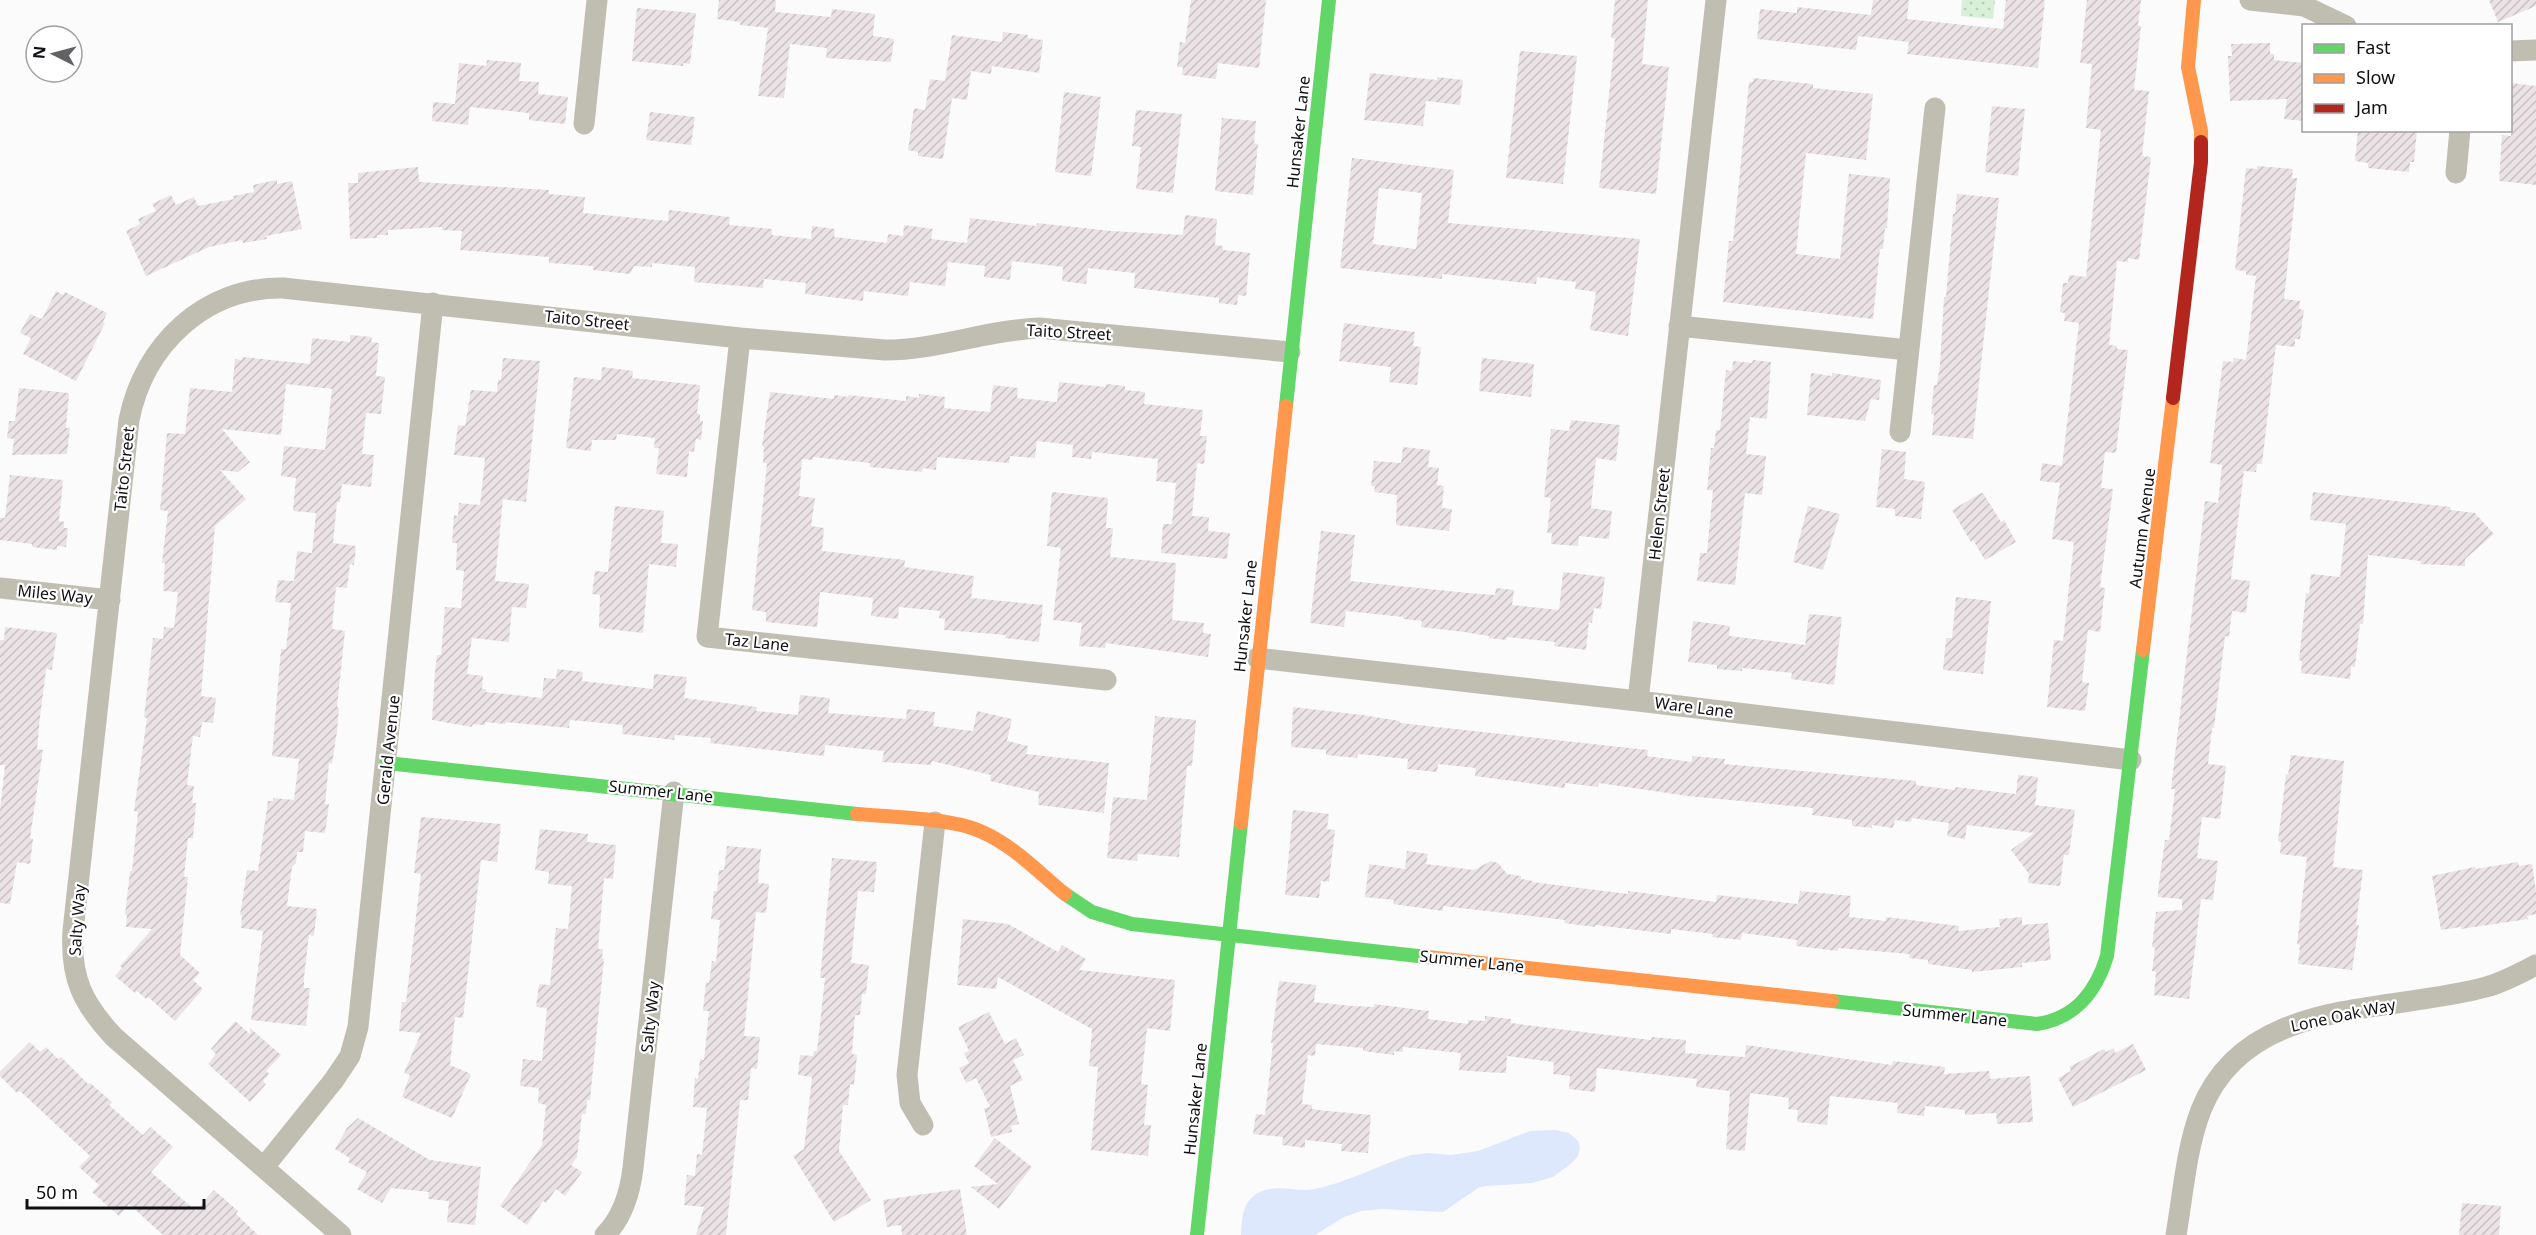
<svg xmlns="http://www.w3.org/2000/svg" width="2536" height="1235" font-family="'Noto Sans',sans-serif">
  <style>
    .park { fill: url(#park-dots) }
    .water { fill: #dde8fd }
    .building { fill: url(#building-hatch); fill-rule: evenodd }
    .lines { fill: none; stroke-linecap: round; stroke-linejoin: round }
    .street { stroke: #c0bdb1; stroke-width: 21 }
    .fast { stroke: #63d668; stroke-width: 14 }
    .slow { stroke: #ff974d; stroke-width: 14 }
    .jam { stroke: #b3261e; stroke-width: 14 }
    .labels { text-anchor: middle; stroke-width: 4.5; stroke-linejoin: round; paint-order: stroke }
    .street-label { font-size: 16px; fill: #100f13; stroke: #fff }
  </style>
  <defs>
    <pattern id="park-dots" width="8" height="8" patternUnits="userSpaceOnUse" patternTransform="scale(1.5)"><rect width="8" height="8" fill="#d8efd8"/><path d="M2 2h.1M6 6h.1" fill="none" stroke="#b8ccb8" stroke-width="1.8" stroke-linecap="round"/></pattern>
    <pattern id="building-hatch" width="6" height="6" patternUnits="userSpaceOnUse" patternTransform="scale(1.5)"><rect width="6" height="6" fill="#ebe2e6"/><path d="M-1 1l2-2M0 6l6-6M5 7l2-2" fill="none" stroke="#c8c1c4"/></pattern>
  </defs>
  <rect width="100%" height="100%" fill="#fbfbfc"/>
  <!-- park -->
  <path class="park" d="M1962 0H1995L1993 19 1961 16Z"/>
  <!-- water -->
  <path class="water" d="M1556 1130 1569 1133 1578 1141 1580 1148 1578 1156 1572 1163 1553 1177 1532 1183 1486 1186 1478 1188 1443 1212 1381 1209 1361 1211 1344 1217 1315 1235H1241C1242 1219 1242 1204 1256 1194 1275 1182 1295 1193 1315 1189 1348 1182 1379 1165 1411 1155L1428 1153 1451 1155 1478 1151 1530 1131Z"/>
  <!-- building -->
  <path class="building" d="M719 0H776L775 12 831 17 832 9 875 14 873 36 894 39 891 62 826 58 827 48 790 44 784 98 758 96 768 28 740 25V22L717 19Z
    M1191 0H1266L1259 68 1218 63 1216 79 1182 75 1183 67H1177L1180 42 1185 43Z
    M1615 0H1648L1642 64 1669 67 1656 194 1599 188 1615 38H1611Z
    M1873 0H1909L1907 19 2003 29 2006 0H2045L2038 68 1907 54 1909 42 1858 36 1856 50 1757 39 1760 9 1797 13V7L1871 15Z
    M2087 0H2141L2138 26H2141L2134 90 2149 91 2142 156 2151 157 2139 260 2128 258V262L2117 261 2109 345 2117 346V349L2128 350 2116 453 2105 452 2101 488 2113 489 2100 587 2105 588 2100 632 2088 630 2082 682 2089 683 2085 711 2047 707 2054 640 2063 641 2074 542 2052 539 2060 483 2040 481 2042 463 2062 466 2079 323 2064 321 2065 313 2060 312 2063 283H2068L2069 275 2086 277 2101 130 2086 128 2092 64 2080 63Z
    M2489 0H2536V6L2498 22Z
    M637 8 696 13 690 64 683 63V66L632 61Z
    M1003 32 1028 35V38L1043 40 1039 73 992 66 991 74 971 71 967 100 952 98 943 159 918 156V152L908 150 914 108 925 110 930 79 945 81 952 35 1002 42Z
    M2270 43V54H2274V60L2304 63V121L2284 119 2287 99 2230 101 2228 56H2232L2231 44Z
    M1520 51 1577 56 1563 184 1506 178Z
    M487 60 521 63 519 81 539 82 538 94 568 97 565 124 529 120V113L470 107 468 125 432 121 433 102 455 104 459 63 486 66Z
    M1370 73 1437 80V77L1463 80 1460 105 1426 101 1423 126 1364 120Z
    M1753 78 1813 84V88L1873 94 1866 160 1806 153 1796 254 1840 259 1849 174 1890 178 1887 228H1885L1883 249H1880L1873 319 1723 302 1729 241H1733L1749 82H1753Z
    M2511 83 2536 86V185L2499 181 2502 135 2511 136Z
    M1064 92 1101 97 1091 176 1055 172Z
    M1992 106 2025 109 2018 176 1985 172Z
    M1136 110 1182 114 1173 193 1136 189 1141 147 1132 146Z
    M650 112 695 117 691 145 646 140Z
    M1222 118 1256 121 1254 143 1258 144 1253 195 1215 191Z
    M2358 130H2417L2414 162H2410L2409 172 2368 168V163L2355 161Z
    M1352 158 1454 170 1448 223 1640 239 1628 336 1590 330 1596 292 1575 289 1576 282 1537 277 1536 284 1442 274V279L1340 268ZM1379 188 1422 193 1416 249 1373 244Z
    M2257 166 2293 169 2292 178H2297L2284 299 2300 301 2299 309 2304 310 2300 339H2295V347L2276 345 2262 464H2257L2256 472 2244 471 2231 579 2250 581 2246 613 2232 611 2229 637 2225 636 2214 728H2212L2208 764 2226 766 2220 819 2202 817 2197 858 2218 861 2213 900 2201 899 2189 999 2154 995 2156 972 2152 971 2155 948 2152 947 2156 912 2182 910V899L2158 897V891L2165 840H2169L2175 789H2171L2205 501 2218 503 2222 465 2210 463 2223 361 2233 362 2234 358 2246 360 2256 276 2246 275V271L2235 270 2246 168 2257 169Z
    M418 167 419 182 549 190V194L585 197 583 213 668 221 669 210 730 217 729 225 772 229V235L811 239 812 226 835 229 834 237 887 243 888 234 903 236 904 225 933 229 931 239 967 243 970 218 1036 226 1037 223 1111 231 1183 235 1185 215 1217 219 1215 245 1223 246V250L1250 253 1246 296 1238 295 1237 305 1219 303V298L1134 288 1135 273 1088 268 1086 284 1062 281 1063 267 1012 261 1010 280 984 277 985 266 948 262 945 286 910 282 908 296 864 291 863 301 805 294 806 283 764 279 763 288 694 282 695 267 652 263V267L634 266 630 274 593 270V266L549 263V257L460 250 462 231 442 230V227L388 230V235H377V238L350 239 348 183H358V173Z
    M277 180V184L292 181 302 229 266 236 267 239 243 243 242 240 209 247 146 276 126 231 140 224 138 219 156 211 152 204 171 195 176 205 194 197 198 206 234 199 233 196 254 192 253 185Z
    M1957 194 1999 198 1973 439 1932 435 1934 414H1931L1934 385H1937L1940 365 1944 297H1946L1953 214H1955Z
    M56 291 63 295 65 292 107 313 103 322 105 323 76 381 23 354 31 338 20 333 30 314 42 319Z
    M1344 323 1415 332 1413 346 1421 347 1417 385 1389 382 1391 367 1339 361Z
    M350 335 372 337 371 342 379 343 376 376 385 377 381 414 366 413 362 454 374 455 371 487 342 484 340 502H337L333 543 356 546 354 565 350 564 347 588 336 587 332 629 345 631 337 707 339 708 337 731 332 764 329 763 325 804H329L325 833 305 831 303 852H297L296 863 292 867 287 906 317 909 314 936 309 935 304 977V988H310L306 1026 251 1020 263 931 241 928 242 915H240L247 870 258 871 268 801H273V798L294 800 299 759 272 756 281 649H286L291 603 275 602 278 580 294 581 297 551 312 553 316 513 293 511 296 478 281 476 284 446 325 450 332 389 286 384 281 435 222 429 250 462 238 472 220 470 246 499 215 526 201 696 216 698 213 723 202 722 200 737 193 736 187 785 194 786 192 803H196L193 838H188L184 877H188L180 955 200 973 193 980 203 989 175 1021 148 997 146 999 137 991 135 993 115 976 122 968 120 966 152 929 126 927 127 915H125L130 871H132L138 812 134 811 147 718 144 717 153 638 163 639 164 627 174 628 178 592 163 591 165 563H162L168 511 160 510 167 433 185 434 190 388 232 392 235 359 242 360V357L310 364 312 338 350 342Z
    M503 358 540 361 526 502 503 499 495 581 529 584 526 608 512 607 509 642 472 638 467 674 483 676 482 689H486V692L542 698 544 678 556 679 557 669 583 672 582 681 653 689 654 674 687 677 684 698 757 707 756 711 798 715 800 695 830 698 828 713 906 719 907 709 935 712 933 726 973 731 977 711 1012 719 1007 741 1028 746 1026 754 1109 763 1104 813 1038 805 1039 792 990 781 991 775 932 761 931 765 882 762 884 751 825 745 824 756 710 743 711 738 675 735 674 740 622 734 623 725 570 720 569 728 506 722V724L485 722V725L473 724 472 727 432 720 435 672 437 655H441L445 607 461 608 464 571 456 570 457 543H452L454 515 458 516 459 503 480 505 485 458 454 455 458 425 465 426 471 390 497 392 498 380H501Z
    M1482 358 1534 364 1531 397 1479 391Z
    M1753 360 1771 362 1767 419 1750 417 1746 454 1766 456 1762 495 1745 493 1735 585 1697 581 1700 553H1707L1713 490H1707L1711 448H1714L1716 430H1720L1726 370 1732 371 1733 361 1752 363Z
    M602 367 633 371 632 378 700 385 697 413 700 414V421H703L701 440 696 439 694 452 689 451 687 477 656 474 659 448H654L655 438 617 434 616 440H592L591 451 566 448 574 377 601 380Z
    M1811 373 1832 376V373L1881 380 1879 400 1871 399 1865 421 1807 415Z
    M1059 382 1105 387 1106 384 1125 386V390L1145 392 1144 404 1203 410 1200 436H1207L1204 464 1197 463 1192 516 1209 517 1208 531 1230 533 1227 559 1161 553 1163 524H1172L1176 483 1156 481 1158 459 1092 452 1091 459 1072 457 1073 445 1037 441 1035 458 1010 456 1009 463 937 457 936 470 923 468 922 472 870 467V463L813 457V460L802 459 799 496 815 498 811 526 824 528 822 551 905 560 904 567 974 576 971 598 1043 605 1039 642 1005 638 1006 635 944 630 945 619 939 618 940 611 899 607 898 619 871 616 873 598 820 592 817 627 766 622V612L752 610 767 463H763L764 447 762 446 770 392 834 399V395L848 397V395L906 401V396L919 398V394L945 397 944 408 990 412 993 385 1018 388 1017 398 1057 402Z
    M19 388 69 393 66 428H70L67 454 12 455 14 439 7 438 9 421H15Z
    M1571 420 1620 425 1616 461 1596 458 1591 508 1612 511 1609 539 1579 536 1578 546 1551 544 1552 533H1547L1551 498 1544 497 1551 429 1569 431Z
    M1403 447 1430 450 1428 467 1439 468 1437 485 1444 486 1442 508 1452 509 1449 531 1396 525 1397 495 1374 492 1375 486H1371L1374 461 1401 463Z
    M1882 449 1906 452 1904 479 1925 482 1921 519 1895 516V509L1876 507Z
    M10 475 63 480 59 521 64 522V528H68L66 547 57 546V550L32 547V544L0 540V518H5Z
    M1052 492 1108 498 1106 528H1113L1110 557 1176 563 1172 620 1204 623 1203 633 1211 634 1208 657 1106 643 1105 648 1079 646 1082 623 1053 620 1061 548 1047 546Z
    M2313 492 2451 507 2450 510 2475 513 2494 534 2465 559V566L2420 564 2421 561 2368 555 2363 624H2360L2355 667 2351 666 2350 679 2301 673 2302 661 2299 660 2306 593 2309 594 2311 574 2340 577 2346 524 2310 520Z
    M1981 493H1983L2001 522 2004 520 2016 542 1985 560 1973 540 1971 542 1952 510Z
    M615 506 664 511 661 543 678 544 676 567 649 564 643 633 599 628 600 595 592 594 595 571 608 572Z
    M1808 506 1840 514 1823 570 1793 562Z
    M1321 531 1355 535 1350 581 1468 593 1495 595 1496 588 1514 590 1512 605 1559 610 1563 572 1605 577 1601 609 1594 608 1592 623 1589 622 1586 650 1554 646 1555 642 1507 637 1506 640 1489 638V636L1464 632 1421 627 1422 621 1403 619V617L1346 611 1344 627 1310 623Z
    M1956 597 1991 601 1983 674 1943 670 1946 638H1952Z
    M1809 614 1842 617 1834 685 1791 679 1792 673 1742 668V671L1717 669V665L1688 662 1693 621 1730 626 1729 636 1805 645Z
    M5 627 57 633 52 670 46 669 40 717 37 749 43 750 30 838 33 839 30 864 17 862 10 904 0 903V810L5 765H0V640H4Z
    M1293 707 1362 715 1400 721V723L1648 750 1647 756 1692 762V756L1725 759 1724 764 1916 781V785L1955 790V787L2016 794 2018 775 2038 777 2035 805 2075 810 2069 855H2064L2060 886 2028 883 2029 874 2011 850 2034 833 1967 825 1965 839 1947 836 1949 823 1912 818 1911 822 1895 820 1893 828 1872 825V828L1852 826V820L1812 815 1813 808 1688 796 1599 783 1598 787 1565 783V788L1475 776 1476 768 1438 764 1437 772 1407 769 1408 759 1358 754 1357 758 1326 755V750L1291 747Z
    M1155 716 1196 720 1192 766H1187L1179 857 1138 854 1137 861 1107 858 1113 797 1147 800Z
    M2291 755 2344 761 2333 867 2363 870 2356 925H2359L2352 970 2298 964 2300 945 2297 944 2307 857 2280 854 2281 842 2278 841 2286 774 2288 775Z
    M1293 810 1329 814 1327 829 1335 830 1329 882 1321 881 1319 898 1285 895Z
    M421 817 501 824 497 862 481 860 463 1018 455 1017 450 1065 471 1074 452 1118 402 1097 410 1075 404 1073 421 1033 399 1031 402 1002H406L421 874 414 873Z
    M540 829 588 834 587 842 616 845 613 879 604 878 598 949H603L602 958 604 959 590 1100H587L586 1114H582L577 1157 571 1165 582 1172 565 1196 556 1189 546 1203 543 1201 527 1225 500 1206 542 1145 546 1105 538 1103 539 1088 520 1086 523 1059 542 1061 547 1008 536 1007 539 984 550 985 556 928 568 929 572 886 548 884 549 872 535 870Z
    M727 846 761 849 758 883 769 884 766 913 756 912 744 1036 760 1037 757 1069 751 1068 748 1100H740L726 1235H696L704 1207 684 1205 687 1175 695 1176 697 1154 702 1155 707 1108 693 1107 695 1078 698 1079 700 1059 704 1060 709 1011H703L706 982 709 983 712 961 716 962 720 920 711 919 714 891H717L719 870H724Z
    M1407 851 1428 854 1426 864 1474 870 1491 861 1498 863 1507 874 1521 876V879L1533 881 1532 882 1628 894V891L1716 902 1717 895 1798 904 1800 891 1851 896 1849 917 1886 921V917L1959 926 1958 931 2000 927 1999 919 2022 917V925L2048 923 2051 960 2022 963V967L1972 972V970L1928 964V960L1909 958 1910 954 1838 948V951L1796 946 1797 940 1742 933 1741 940 1712 937 1713 934 1671 929V934L1595 925V927L1564 923 1565 920 1443 906V911L1393 904 1394 900 1365 897 1369 864 1405 869Z
    M832 858 877 862 874 892 858 891 851 963 869 965 866 994H862L860 1015H855L852 1054 857 1055 854 1085 850 1084 848 1105H843L839 1151 871 1200 834 1222 793 1156 804 1149 812 1077 798 1075 800 1055 813 1056 814 1051H817L825 978H820Z
    M2518 862 2519 866 2532 864 2536 891V914L2527 916 2528 919 2461 929V927L2441 930 2432 876 2475 867 2476 869Z
    M963 919 1008 924 1058 952 1062 945 1086 959 1079 970 1175 980 1170 1031 1147 1028 1141 1084 1148 1085 1144 1125H1151L1148 1156 1091 1150 1098 1067 1089 1066 1092 1029 998 977 996 989 957 985Z
    M1279 981 1316 985 1314 1002 1353 1006 1374 1007V1004L1429 1011 1428 1019 1468 1024V1020L1485 1021V1016L1511 1019V1023L1599 1034 1651 1040 1652 1037 1686 1040 1685 1053 1745 1057 1746 1045 1892 1065 1893 1061 1945 1067 1944 1074 1989 1071 1990 1079 2030 1076 2033 1122 1997 1124 1996 1113 1965 1115V1110L1925 1106 1924 1116 1897 1113 1898 1103 1830 1096 1827 1125 1797 1122 1798 1110 1788 1109 1789 1098 1750 1093 1745 1151 1726 1149 1730 1091 1696 1087 1697 1079 1597 1068 1595 1092 1569 1089 1570 1076 1553 1074 1554 1062 1507 1056 1506 1073 1483 1072 1459 1070 1461 1053 1403 1047V1052L1394 1051V1055L1363 1051V1048L1316 1044 1315 1056 1308 1055 1302 1104 1312 1105V1109L1318 1110 1371 1115 1368 1153 1341 1151 1342 1144 1305 1140V1148L1282 1145 1283 1137 1253 1134 1256 1114 1265 1115 1273 1043H1271Z
    M989 1012 1005 1044 1016 1038 1024 1055 1013 1060 1023 1080 1010 1086 1019 1124 1011 1126 1012 1132 991 1137 984 1108 990 1107 976 1078 966 1083 959 1068 969 1063 964 1053 969 1051 958 1027Z
    M235 1021 250 1034V1028L281 1055 266 1071 269 1074 263 1081 266 1084 250 1102 208 1064 216 1054 211 1049Z
    M30 1042 40 1052 46 1047 58 1059 61 1057 88 1084 90 1083 112 1102 109 1105 143 1135 151 1127 173 1147 151 1172 196 1211 214 1190 238 1211 236 1214 258 1235H163L129 1204 119 1216 92 1192 99 1185 79 1167 90 1156 20 1091 17 1093 0 1076V1072Z
    M2133 1044 2146 1070 2073 1107 2058 1078 2071 1071 2069 1067 2104 1049 2106 1052 2114 1048 2115 1053Z
    M358 1118 430 1160 481 1167 475 1225 447 1222 449 1201 428 1199 429 1192 391 1188 382 1203 357 1189 367 1172 348 1162 350 1158 335 1149 347 1128Z
    M995 1138 1032 1167 999 1209 971 1187 998 1184 974 1166Z
    M960 1189 967 1235H902L901 1225 887 1227 883 1200Z
    M2462 1203 2501 1206 2499 1235H2459Z"/>
  <g class="lines">
    <!-- street -->
    <path class="street" d="M2250 0 2304 6 2346 26
      M2510 51 2536 50
      M584 124 597 0
      M2456 173 2460 130
      M1679 326 1908 350
      M740 338 707 637 1106 680
      M1900 432 1935 108
      M0 588 110 600
      M1257 658 1638 701 2131 760
      M1638 701 1716 0
      M923 1125 910 1103 907 1075 935 822
      M264 1167 334 1080 350 1056 358 1027 433 303
      M341 1235 114 1037C83 1004 70 978 73 931L129 420C144 345 204 287 283 288L740 338 885 350C937 350 987 330 1039 328L1290 352
      M605 1235C623 1217 630 1193 633 1168L674 792
      M2176 1235C2183 1195 2186 1149 2201 1110 2246 996 2388 1014 2486 987 2504 982 2520 973 2536 965"/>
    <!-- fast -->
    <path class="fast" d="M1286 406 1329 0
      M387 763 857 814
      M1065 894 1092 912 1132 924 1427 957
      M1832 1001 2037 1024C2076 1018 2096 992 2107 956L2143 650
      M1197 1235 1241 823"/>
    <!-- slow -->
    <path class="slow" d="M2194 0 2188 67 2201 131V142
      M2143 650 2173 398
      M857 814C892 817 950 818 980 831 1013 845 1038 872 1065 894
      M1241 823 1286 406
      M1427 957 1832 1001"/>
    <!-- jam -->
    <path class="jam" d="M2173 398 2201 162V142"/>
  </g>
  <g class="labels">
    <!-- street labels -->
    <g class="street-label">
      <text transform="translate(1298 132) rotate(-84)" y="6">Hunsaker Lane</text>
      <text transform="translate(587 320) rotate(6)" y="6">Taito Street</text>
      <text transform="translate(1069 332) rotate(3)" y="6">Taito Street</text>
      <text transform="translate(124 469) rotate(-84)" y="6">Taito Street</text>
      <text transform="translate(1659 514) rotate(-84)" y="6">Helen Street</text>
      <text transform="translate(2142 528) rotate(-83)" y="6">Autumn Avenue</text>
      <text transform="translate(55 594) rotate(6)" y="6">Miles Way</text>
      <text transform="translate(1245 616) rotate(-84)" y="6">Hunsaker Lane</text>
      <text transform="translate(757 642) rotate(6)" y="6">Taz Lane</text>
      <text transform="translate(1694 707) rotate(7)" y="6">Ware Lane</text>
      <text transform="translate(388 750) rotate(-84)" y="6">Gerald Avenue</text>
      <text transform="translate(661 791) rotate(6)" y="6">Summer Lane</text>
      <text transform="translate(77 920) rotate(-86)" y="6">Salty Way</text>
      <text transform="translate(1472 961) rotate(6)" y="6">Summer Lane</text>
      <text transform="translate(1955 1015) rotate(6)" y="6">Summer Lane</text>
      <text transform="translate(2343 1015) rotate(-12)" y="6">Lone Oak Way</text>
      <text transform="translate(650 1017) rotate(-84)" y="6">Salty Way</text>
      <text transform="translate(1195 1099) rotate(-84)" y="6">Hunsaker Lane</text>
    </g>
  </g>
  <!-- legend -->
  <rect x="2302" y="24" width="210" height="108" fill="#ffffff" stroke="#9f9fa1" stroke-width="1.5"/>
  <rect x="2314" y="44" width="30" height="9" fill="#63d668" stroke="#9f9fa1" stroke-width="1.5"/>
  <text x="2356" y="54" font-size="18" fill="#100f13">Fast</text>
  <rect x="2314" y="74" width="30" height="9" fill="#ff974d" stroke="#9f9fa1" stroke-width="1.5"/>
  <text x="2356" y="84" font-size="18" fill="#100f13">Slow</text>
  <rect x="2314" y="104" width="30" height="9" fill="#b3261e" stroke="#9f9fa1" stroke-width="1.5"/>
  <text x="2356" y="114" font-size="18" fill="#100f13">Jam</text>
  <!-- north arrow -->
  <g transform="translate(54 54) rotate(276)"><circle r="28" fill="#ffffff" stroke="#9f9fa1" stroke-width="1.5"/>
  <path d="M0-4.5L10 22L0 15L-10 22Z" fill="#626265"/>
  <text y="-9" font-size="16" font-weight="bold" text-anchor="middle" fill="#100f13">N</text>
  </g>
  <!-- scale -->
  <path d="M27 1199v9h177v-9" fill="none" stroke="#100f13" stroke-width="3"/>
  <text x="36" y="1199" font-size="18" fill="#100f13" stroke="#ffffff" stroke-width="4.5" paint-order="stroke">50 m</text>
</svg>
